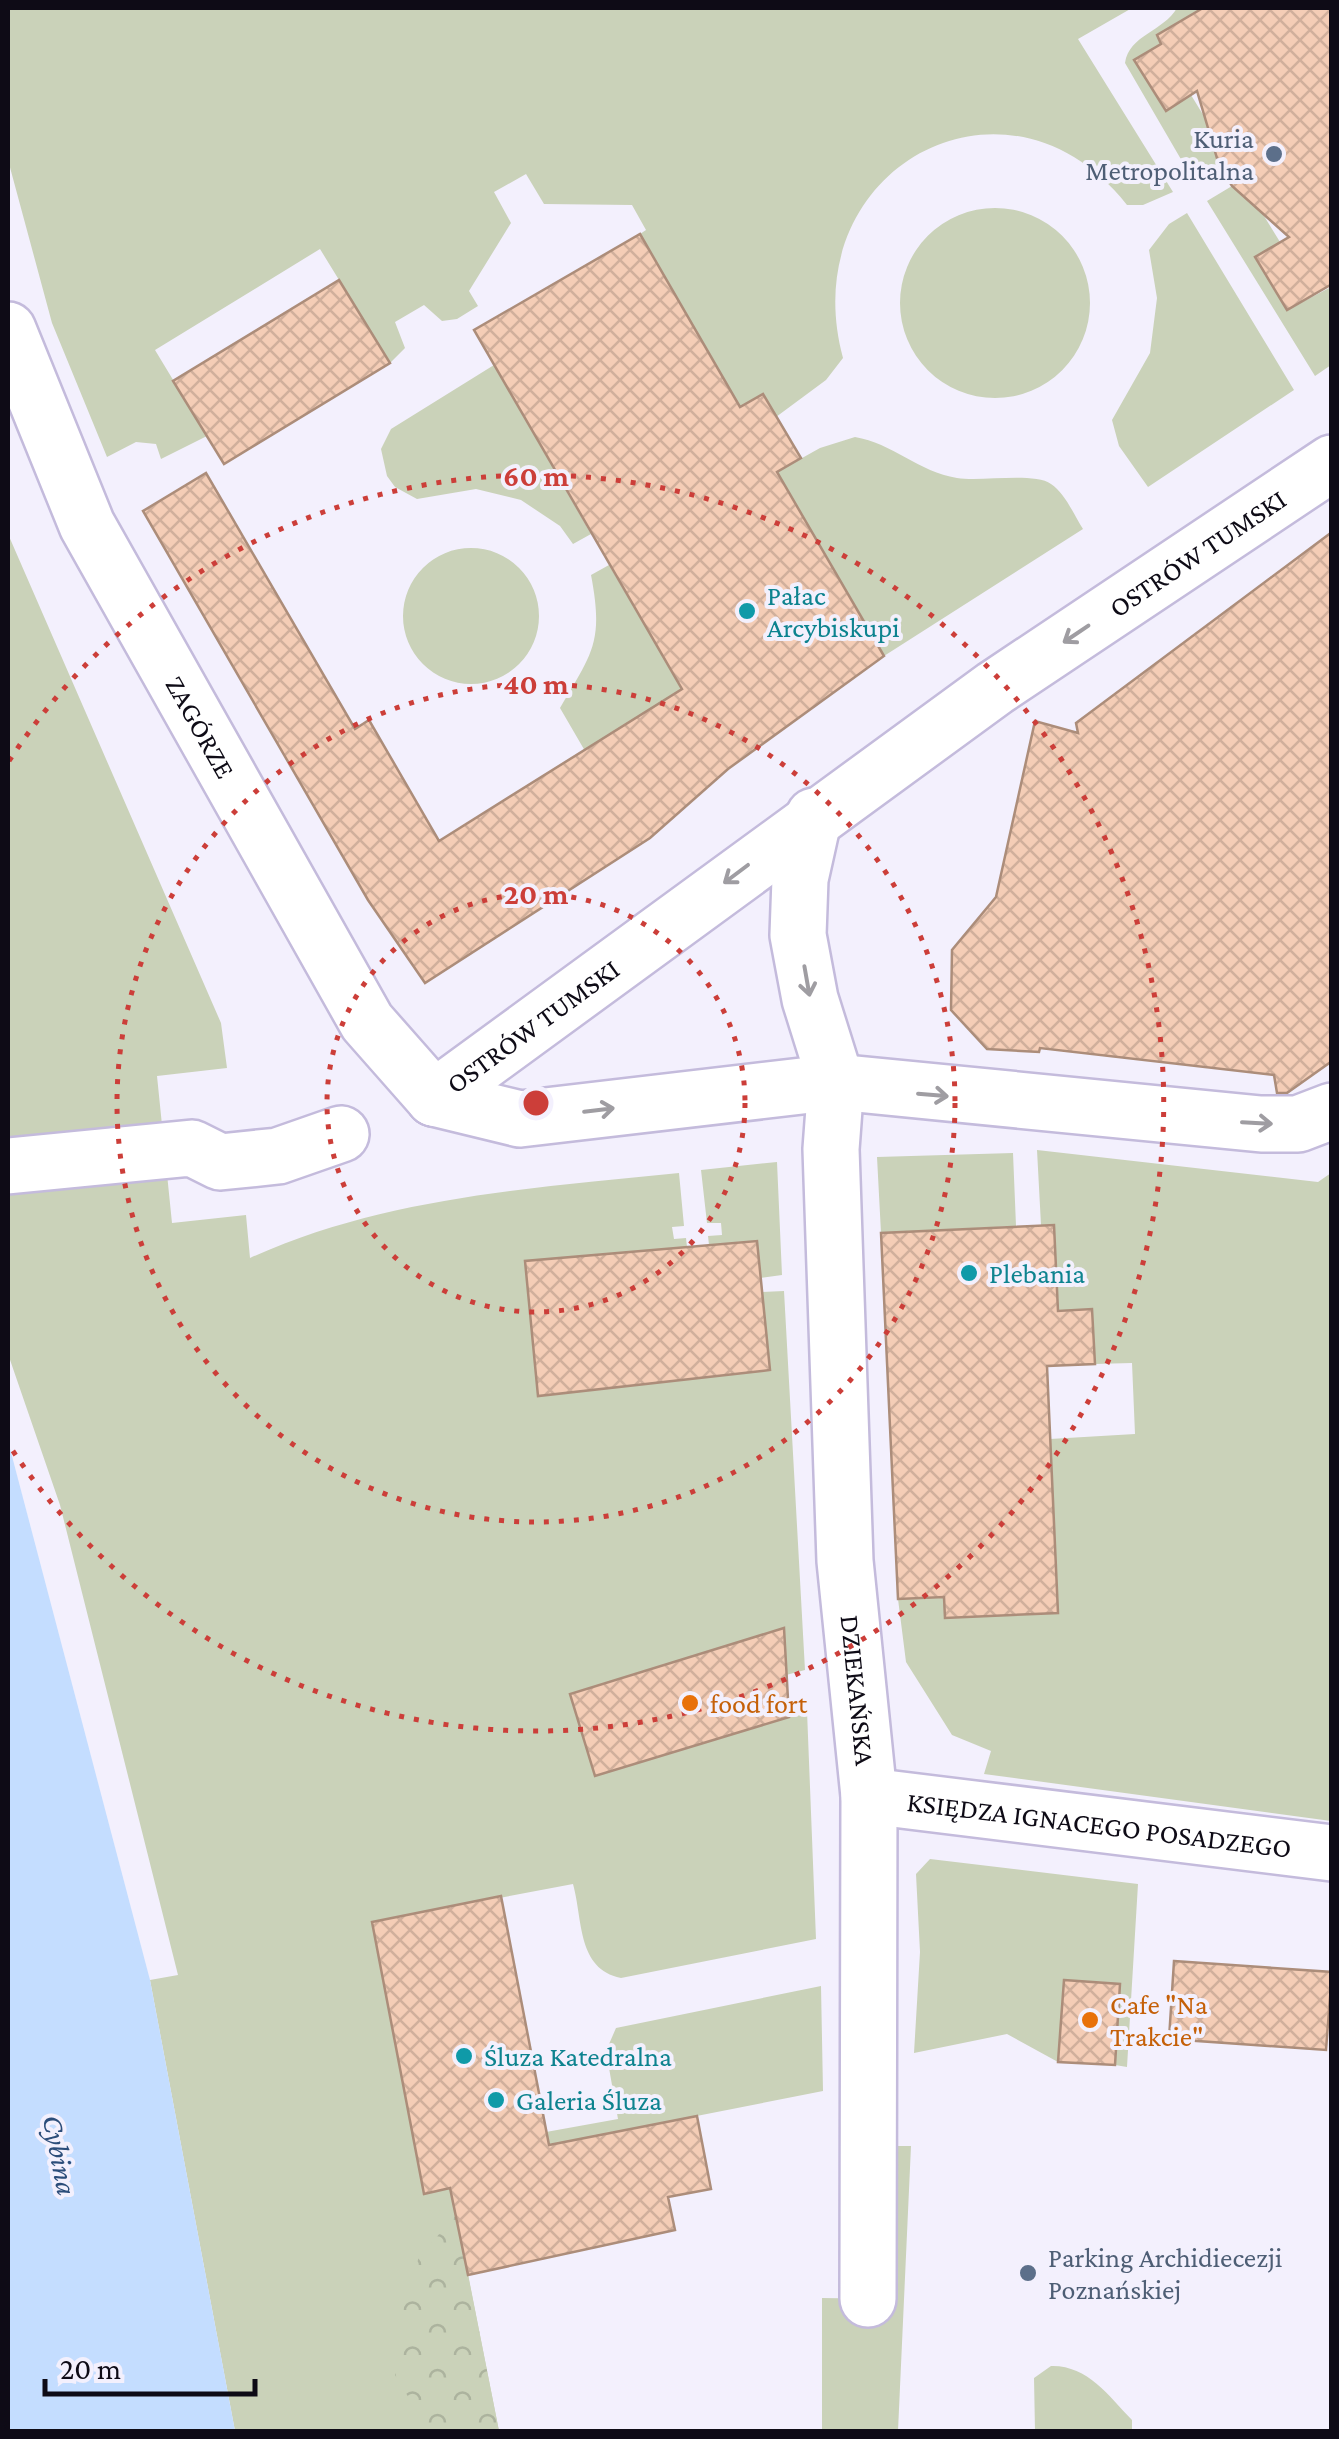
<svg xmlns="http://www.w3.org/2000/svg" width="1339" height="2439" font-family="'Crimson Pro',serif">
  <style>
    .green { fill: #cad2b9 }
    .forest { fill: url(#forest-crowns) }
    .water { fill: #c4ddff }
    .building { fill: url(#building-cross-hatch); stroke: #ac8d7a; stroke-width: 2.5 }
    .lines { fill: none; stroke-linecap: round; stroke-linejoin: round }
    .minor-casing { stroke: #c4bbdc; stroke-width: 60 }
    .minor { stroke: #fff; stroke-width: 55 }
    .oneway { stroke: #9f9da2 }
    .ring { fill: none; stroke: #cc3e39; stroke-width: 5; stroke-dasharray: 5 10 }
    .service-dot { fill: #5c6f8a; stroke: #f3f0fd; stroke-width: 4 }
    .culture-dot { fill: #0f9aa8; stroke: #f3f0fd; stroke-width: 4 }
    .food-dot { fill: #e8710a; stroke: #f3f0fd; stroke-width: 4 }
    .labels { text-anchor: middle; stroke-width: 8; stroke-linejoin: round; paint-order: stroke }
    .service-label { font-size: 28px; fill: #4e5e75; stroke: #f3f0fd; text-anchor: end }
    .street-label { font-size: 28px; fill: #0e0b16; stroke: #f3f0fd }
    .culture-label { font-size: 28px; fill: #0d838f; stroke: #f3f0fd; text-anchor: start }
    .food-label { font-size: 28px; fill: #c56008; stroke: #f3f0fd; text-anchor: start }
    .water-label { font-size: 30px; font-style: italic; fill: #2c4d7a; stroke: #f3f0fd }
    .centre { fill: #cc3e39; stroke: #f3f0fd; stroke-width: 5 }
    .ring-label { font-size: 30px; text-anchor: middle; font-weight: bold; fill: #cc3e39; stroke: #f3f0fd; stroke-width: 8; stroke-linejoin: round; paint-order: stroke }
  </style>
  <defs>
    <pattern id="forest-crowns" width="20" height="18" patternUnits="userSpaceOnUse" patternTransform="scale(2.5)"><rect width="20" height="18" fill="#cad2b9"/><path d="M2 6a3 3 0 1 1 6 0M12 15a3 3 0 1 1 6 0" fill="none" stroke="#acb39e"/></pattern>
    <pattern id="building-cross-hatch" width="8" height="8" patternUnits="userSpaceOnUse" patternTransform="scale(2.5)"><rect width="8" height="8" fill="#f4cdb6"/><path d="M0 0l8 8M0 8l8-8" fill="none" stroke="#d0af9c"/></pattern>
  </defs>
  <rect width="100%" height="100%" fill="#f3f0fd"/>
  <!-- green -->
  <path class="green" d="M8 8H1132L1078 39 1173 192 1143 205H1127C1006 51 792 169 843 358L826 380 776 417 740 407 640 234 646 230 632 205 544 204 526 174 494 192 511 223 469 291 478 306 457 319 442 321 424 305 395 322 405 348 390 363 320 249 155 350 207 436 161 459 156 444 136 442 107 457 52 323 8 160Z
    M1177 8H1203L1157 35 1161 44 1134 60 1165 111 1191 95 1218 139 1213 144 1219 165 1193 180 1125 63C1129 35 1164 31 1177 8Z
    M1232 186 1247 200 1253 198 1280 242 1255 258 1287 310 1331 287V365L1315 376 1207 201Z
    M900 303a95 95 0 1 1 190 0a95 95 0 1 1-190 0Z
    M1187 213 1294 390 1148 487 1119 446 1112 420 1150 353 1157 298 1149 250 1169 224Z
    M494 365 591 534 573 544 560 526 521 500 476 489 417 499 395 487 387 476 381 449 391 429Z
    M855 437C892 443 919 472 957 478 981 482 1034 472 1051 484 1065 493 1074 515 1083 529L884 656 777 472 820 448Z
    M8 534 221 1023 227 1068 157 1076 172 1223 246 1215 250 1258C384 1197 533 1188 679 1173L684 1226 672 1227 674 1239 686 1238 687 1247 526 1262 538 1396 769 1370 762 1292 784 1291 805 1670 786 1675 783 1629 571 1694 596 1776 807 1711 816 1939 621 1978C577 1969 583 1920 573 1884L372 1922 424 2193 451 2188 499 2431H235L150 1980 178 1975 60 1505 8 1354Z
    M403 616a68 68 0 1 1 136 0a68 68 0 1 1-136 0Z
    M609 565 682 689 585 751 560 708C592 653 604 643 591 575Z
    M1037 1150 1318 1182 1331 1173V1821L984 1774 991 1751 952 1735 906 1662 898 1599 944 1597 945 1618 1050 1439 1135 1434 1132 1363 1095 1364 1092 1310 1058 1311 1054 1225H1041Z
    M1013 1153 1016 1226 881 1233 877 1157Z
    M777 1162 782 1275 760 1278 709 1245 708 1236 722 1235 721 1223H707L701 1170Z
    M930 1859 1138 1884 1127 2067 1115 2065 1120 1985 1064 1980 1058 2062 1007 2034 914 2053 920 1952 916 1874Z
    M821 1986 823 2091 549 2145 546 2132 618 2119 606 2051 616 2028Z
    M898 2146H911L898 2431 822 2432V2298L891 2299Z
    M1051 2366C1087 2365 1108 2395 1132 2420V2431H1035L1034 2378Z"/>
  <!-- forest -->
  <path class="forest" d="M456 2215 499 2431H422L424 2423 395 2375 398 2319 419 2257Z"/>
  <!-- water -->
  <path class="water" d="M8 1441 150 1980 235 2431H8Z"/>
  <!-- building -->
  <path class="building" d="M1203 8H1332V284L1287 310 1255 257 1289 237 1232 186 1219 165 1197 91 1166 111 1134 60 1161 44 1157 35Z
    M640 234 740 407 763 394 801 458 777 472 884 656 728 769 650 838 425 983 368 900 143 511 206 473 355 729 369 720 439 841 682 689 474 330Z
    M339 280 390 363 224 464 173 381Z
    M1332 532V1061L1287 1093H1277L1274 1075 1040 1048 1039 1052 987 1049 951 1010 952 950 996 897 1035 721 1078 733 1076 723Z
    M1054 1225 1058 1311 1092 1309 1095 1364 1047 1366 1058 1613 945 1618 944 1597 898 1599 881 1233Z
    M757 1241 770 1370 538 1396 525 1261Z
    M784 1628 789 1717 595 1776 570 1694Z
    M501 1896 549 2145 697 2116 711 2189 668 2197 675 2230 468 2275 450 2188 424 2194 372 1922Z
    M1174 1961 1332 1972 1326 2050 1169 2039Z
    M1064 1980 1120 1984 1115 2065 1058 2062Z"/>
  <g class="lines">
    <defs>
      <g id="minor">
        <path id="s1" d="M8 330 87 525 367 1022 434 1098"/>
        <path id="s2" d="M814 816 800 879 798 935 810 999 836 1082 831 1149 845 1561 869 1796 868 2299"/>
        <path id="s3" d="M434 1098 995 688 1332 463"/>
        <path d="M434 1098 520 1119 836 1082 1261 1124H1298L1332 1111"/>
        <path d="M8 1166 192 1148 220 1162 278 1156 341 1134"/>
        <path id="s4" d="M869 1796 1332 1853"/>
      </g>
    </defs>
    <!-- minor casing -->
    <use href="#minor" class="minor-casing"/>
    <!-- minor -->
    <use href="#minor" class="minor"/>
  </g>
  <!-- one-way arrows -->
  <defs><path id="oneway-shaft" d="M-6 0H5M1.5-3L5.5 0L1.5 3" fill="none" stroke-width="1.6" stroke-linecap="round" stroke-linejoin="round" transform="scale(2.5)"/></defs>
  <g class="oneway">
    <use href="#oneway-shaft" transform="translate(1076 634) rotate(146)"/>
    <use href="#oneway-shaft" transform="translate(736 874) rotate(143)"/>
    <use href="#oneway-shaft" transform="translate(807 981) rotate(80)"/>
    <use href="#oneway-shaft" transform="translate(933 1095) rotate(5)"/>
    <use href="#oneway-shaft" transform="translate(599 1110) rotate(-7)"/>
    <use href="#oneway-shaft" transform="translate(1257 1123) rotate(3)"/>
  </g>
  <!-- distance rings -->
  <g class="ring">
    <circle cx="536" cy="1103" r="209"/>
    <circle cx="536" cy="1103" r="419"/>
    <path d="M9 761A628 628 0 1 1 9 1445"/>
  </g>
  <!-- markers -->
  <g class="service-dot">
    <circle cx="1274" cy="154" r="10"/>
    <circle cx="1028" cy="2273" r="10"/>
  </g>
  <g class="culture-dot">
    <circle cx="747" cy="611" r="10"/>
    <circle cx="969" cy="1273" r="10"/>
    <circle cx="464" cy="2056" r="10"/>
    <circle cx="496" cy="2100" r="10"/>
  </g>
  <g class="food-dot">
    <circle cx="690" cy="1703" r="10"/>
    <circle cx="1090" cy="2020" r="10"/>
  </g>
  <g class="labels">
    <!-- service labels -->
    <g class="service-label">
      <text x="1254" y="148">Kuria<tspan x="1254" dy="32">Metropolitalna</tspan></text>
      <text x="1048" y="2267" text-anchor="start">Parking Archidiecezji<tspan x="1048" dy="32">Poznańskiej</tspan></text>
    </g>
    <!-- street labels -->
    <g class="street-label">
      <text dy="10" stroke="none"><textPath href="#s3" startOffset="938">OSTRÓW TUMSKI</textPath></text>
      <text dy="10" stroke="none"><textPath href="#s1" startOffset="442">ZAGÓRZE</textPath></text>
      <text dy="10" stroke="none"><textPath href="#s3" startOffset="122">OSTRÓW TUMSKI</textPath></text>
      <text dy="10" stroke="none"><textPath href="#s2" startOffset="882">DZIEKAŃSKA</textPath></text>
      <text dy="10" stroke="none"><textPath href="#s4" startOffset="232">KSIĘDZA IGNACEGO POSADZEGO</textPath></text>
    </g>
    <!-- culture labels -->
    <g class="culture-label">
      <text x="767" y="605">Pałac<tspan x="767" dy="32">Arcybiskupi</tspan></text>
      <text x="989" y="1283">Plebania</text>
      <text x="484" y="2066">Śluza Katedralna</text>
      <text x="516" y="2110">Galeria Śluza</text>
    </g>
    <!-- food labels -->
    <g class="food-label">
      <text x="710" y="1713">food fort</text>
      <text x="1110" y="2014">Cafe "Na<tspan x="1110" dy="32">Trakcie"</tspan></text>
    </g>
    <!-- water labels -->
    <g class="water-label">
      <text transform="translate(60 2155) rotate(79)" y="10">Cybina</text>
    </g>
  </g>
  <circle cx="536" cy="1103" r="15" class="centre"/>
  <g class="ring-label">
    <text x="536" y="486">60 m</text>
    <text x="536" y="694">40 m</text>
    <text x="536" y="904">20 m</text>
  </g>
  <!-- border -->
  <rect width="1339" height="2439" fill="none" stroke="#0e0b16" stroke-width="20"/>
  <!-- scale -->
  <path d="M45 2379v15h210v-15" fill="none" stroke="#0e0b16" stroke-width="5"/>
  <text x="60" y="2379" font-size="30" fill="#0e0b16" stroke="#f3f0fd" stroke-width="8" paint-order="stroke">20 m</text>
</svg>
